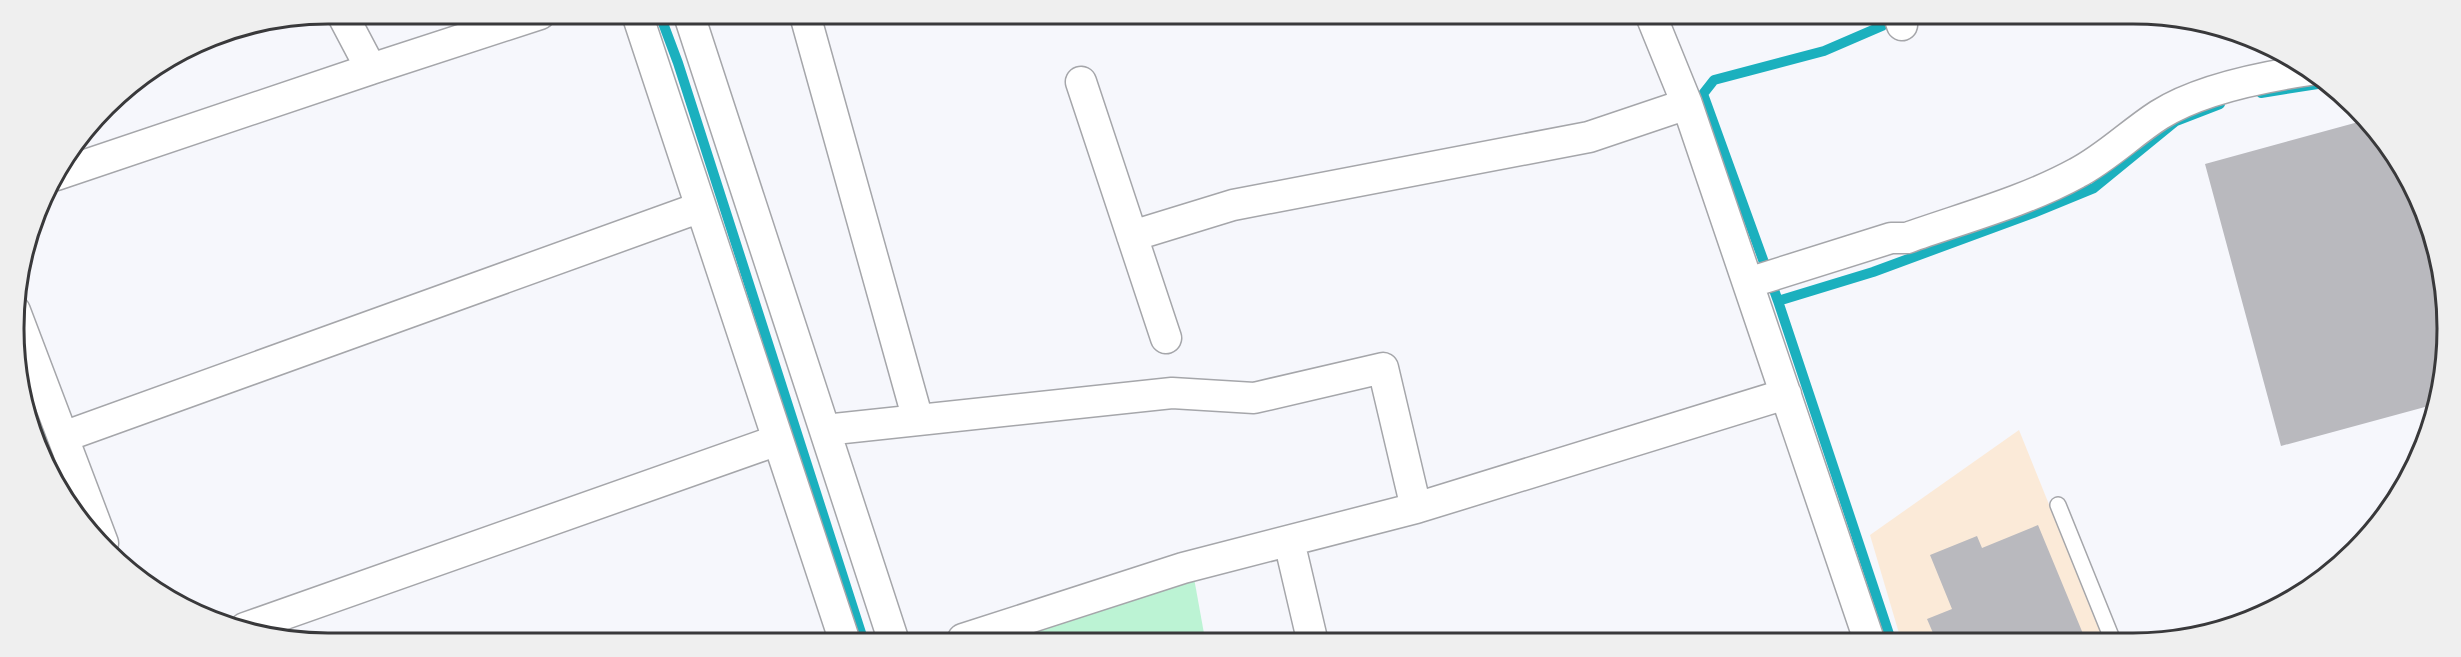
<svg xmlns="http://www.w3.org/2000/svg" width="2461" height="657" font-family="'Sofia Sans Condensed',sans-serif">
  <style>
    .commercial { fill: #fbead8 }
    .green { fill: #bcf3d4 }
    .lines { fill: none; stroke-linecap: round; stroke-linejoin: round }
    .stream { stroke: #1bb0be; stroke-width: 10 }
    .building { fill: #b9b9be }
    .lane-casing { stroke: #a5a6aa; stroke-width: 18 }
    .street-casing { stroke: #a5a6aa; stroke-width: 33 }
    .lane { stroke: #fff; stroke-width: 15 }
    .street { stroke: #fff; stroke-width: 30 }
    .rim { fill: none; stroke: #39393b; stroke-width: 3 }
  </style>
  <rect width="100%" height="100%" fill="#f6f7fc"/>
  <!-- commercial -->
  <path class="commercial" d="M2019 430 2104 641 1901 640 1870 535Z"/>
  <!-- green -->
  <path class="green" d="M1194 578 1205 639H1002Z"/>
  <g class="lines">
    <!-- stream -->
    <path class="stream" d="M660 15 678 63 863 639
      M1890 19 1882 26 1824 51 1714 80 1703 94 1778 301 1891 640
      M2261 93 2324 83
      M1778 301 1873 272 2033 213 2094 188 2176 121 2220 104
      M22 387 52 466"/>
  </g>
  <!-- building -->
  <path class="building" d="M2362 121 2394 153 2441 267 2442 390 2436 404 2281 446 2205 164Z
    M2038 525 2086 641 1936 640 1927 619 1952 609 1930 555 1977 536 1982 548Z"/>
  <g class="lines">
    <defs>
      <path id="lane" d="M2058 505 2113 641"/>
      <path id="street" d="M342 14 371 69 540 14
        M637 14 844 639
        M689 15 893 639
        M805 15 918 420
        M1652 18 1687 104 1869 640
        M1900 19 1902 25
        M1081 82 1166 338
        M56 175 371 69
        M1132 236 1233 205 1589 137 1687 104
        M1748 283 1891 238H1907C1963 218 2024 202 2077 173 2106 158 2131 133 2159 115 2200 89 2262 77 2310 70
        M15 311 103 543
        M825 430 1172 393 1254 398 1383 368 1416 508
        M63 437 701 207
        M1289 541 1312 639
        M245 628 778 440
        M963 639 1183 568 1416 508 1786 394"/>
    </defs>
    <!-- lane casing -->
    <use href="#lane" class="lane-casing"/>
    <!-- street casing -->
    <use href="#street" class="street-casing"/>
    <!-- lane -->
    <use href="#lane" class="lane"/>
    <!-- street -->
    <use href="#street" class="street"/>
  </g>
  <!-- crop -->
  <path d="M0 0H2461V657H0ZM328 24H2133A304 304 0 0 1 2437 328V329A304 304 0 0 1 2133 633H328A304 304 0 0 1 24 329V328A304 304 0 0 1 328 24Z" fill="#efefef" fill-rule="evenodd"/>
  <path class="rim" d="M328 24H2133A304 304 0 0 1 2437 328V329A304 304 0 0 1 2133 633H328A304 304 0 0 1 24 329V328A304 304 0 0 1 328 24Z"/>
</svg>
